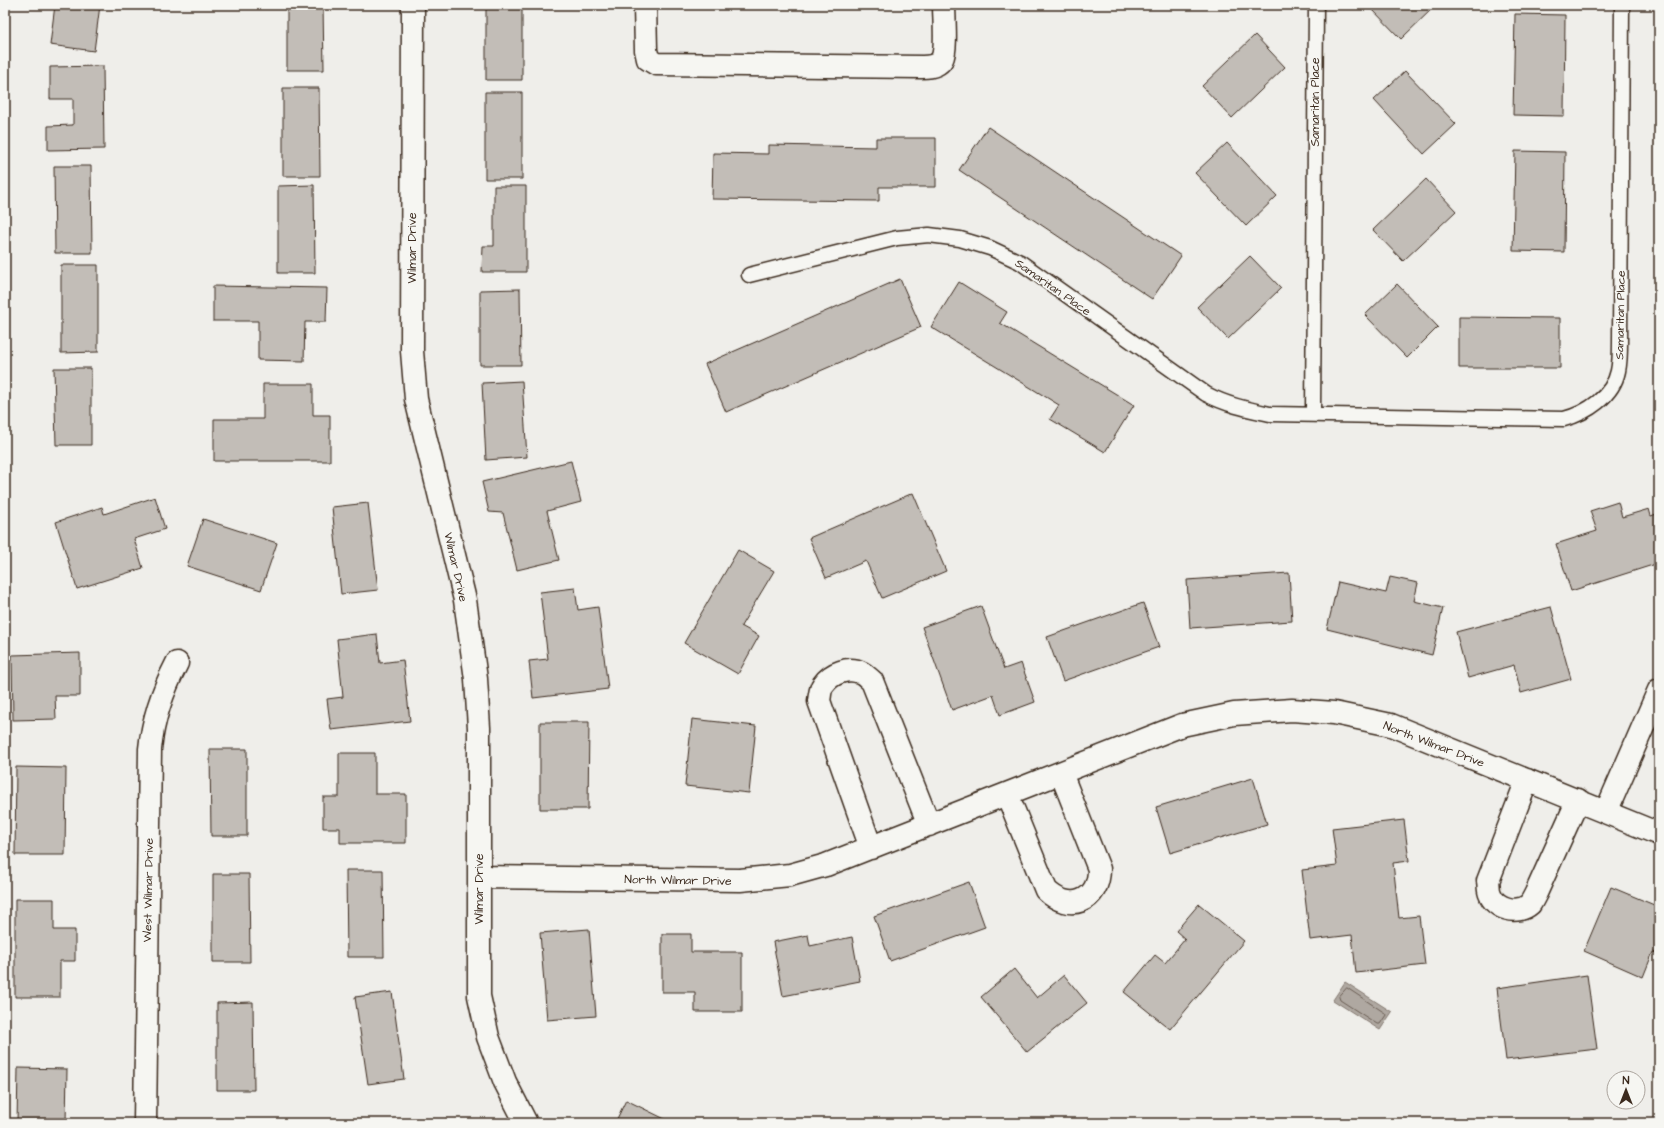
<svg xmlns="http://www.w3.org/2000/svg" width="1664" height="1128" font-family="'Architects Daughter',sans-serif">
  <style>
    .water { fill: #afa8a1; stroke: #81766d }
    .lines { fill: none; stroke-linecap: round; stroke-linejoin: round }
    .shore { stroke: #695c52; stroke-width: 1 }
    .building { fill: #c2bdb7; stroke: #3b2a1e }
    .lane-casing { stroke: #3b2a1e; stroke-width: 17 }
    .street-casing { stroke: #3b2a1e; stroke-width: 25 }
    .lane { stroke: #f6f6f2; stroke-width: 14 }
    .street { stroke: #f6f6f2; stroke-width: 22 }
    .labels { text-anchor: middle; stroke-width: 3.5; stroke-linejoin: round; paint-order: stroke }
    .street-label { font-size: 12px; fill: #3b2a1e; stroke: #f6f6f2 }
  </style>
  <rect width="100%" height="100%" fill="#efeeea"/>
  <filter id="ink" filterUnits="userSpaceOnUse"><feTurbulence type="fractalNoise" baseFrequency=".025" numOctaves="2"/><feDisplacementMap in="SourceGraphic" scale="8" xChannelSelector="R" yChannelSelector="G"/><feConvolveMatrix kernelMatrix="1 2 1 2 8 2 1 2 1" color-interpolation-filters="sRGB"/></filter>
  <g filter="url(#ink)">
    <!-- water -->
    <path class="water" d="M1345 982 1392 1012 1380 1030 1333 1000Z"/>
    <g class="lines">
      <!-- shore -->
      <path class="shore" d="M1347 988 1385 1013 1386 1015 1380 1024H1377L1340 1000 1339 997Z"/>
    </g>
    <!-- building -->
    <path class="building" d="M55 5H100L94 51 50 45Z
      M287 5H323L324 70H287Z
      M486 5H522V80H486Z
      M1372 5H1436L1401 39 1370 7Z
      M1515 14 1565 15 1564 116 1513 115Z
      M1255 35 1285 67 1232 118 1202 86Z
      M103 66 104 149 48 150V126L73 125V99H50V67Z
      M1405 71 1456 124 1424 154 1374 100Z
      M283 88H319L320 176H283Z
      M485 92H522V179H485Z
      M988 127 1181 256 1152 299 959 170Z
      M876 138H936V187H879V201L712 199 713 153 768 154V145L876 147Z
      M1227 143 1277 196 1246 226 1195 173Z
      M1515 151 1565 152 1564 252 1513 251Z
      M54 166H91L92 253H55Z
      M1426 179 1456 211 1403 261 1373 230Z
      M314 185 315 273H278V186Z
      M494 186H526V272H482L483 246H494Z
      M1250 256 1281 288 1228 339 1197 307Z
      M61 265H98V352L61 353Z
      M900 279 921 327 726 412 705 364Z
      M959 282 1007 312 1000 323 1134 405 1105 452 1050 419 1059 405 931 327Z
      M1397 284 1438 327 1407 358 1365 315Z
      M213 286 327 288 326 322H305L304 361 258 360V321H213Z
      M520 289 521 365H480V290Z
      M1459 317 1560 318V368H1459Z
      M54 368H91V445H56Z
      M522 381 527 457 486 460 482 383Z
      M263 384H313V415H330V461H214V419H263Z
      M571 461 581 502 547 511 559 560 517 570 503 513 489 512 482 482Z
      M913 493 946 571 882 598 866 561 826 578 809 538Z
      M155 497 165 529 134 539 143 568 77 589 56 522 102 507 104 514Z
      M1618 502 1622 517 1649 509 1651 516 1659 513V563L1571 591 1556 544 1597 531 1590 511Z
      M368 503 378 590 341 594 332 507Z
      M203 519 277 543 261 590 187 566Z
      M738 550 774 571 741 626 759 636 738 674 684 643Z
      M1289 573 1292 621 1190 628 1187 580Z
      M1390 577 1418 583 1414 601 1443 608 1432 655 1327 629 1338 582 1386 593Z
      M575 588 578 610 598 607 608 689 533 698 529 661 548 659 540 592Z
      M1143 603 1159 647 1063 681 1047 637Z
      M981 606 1004 669 1021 663 1035 702 1000 715 993 695 952 710 922 627Z
      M1551 607 1571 679 1521 693 1514 665 1468 678 1456 632Z
      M377 634 380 663 403 660 410 721 331 730 327 699 343 697 337 639Z
      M80 653V696H55L56 719 13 720 12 655Z
      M692 719 756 726 749 793 685 786Z
      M540 722H589L588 809H540Z
      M210 749H247V836H211Z
      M339 753H375V794H406V843H340V828H323V797H339Z
      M16 767 66 768 65 855H15Z
      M1253 778 1267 824 1170 853 1156 807Z
      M1404 820 1409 861 1393 863 1399 918 1419 916 1425 965 1356 973 1352 935 1310 940 1302 870 1337 866 1332 828Z
      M346 870H383L384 957H347Z
      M213 874H249L250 962H213Z
      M969 882 985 927 890 961 874 916Z
      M1611 887 1659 907V954L1653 952 1643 977 1584 951Z
      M15 899H54V930H75V961H60V997H15Z
      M1199 904 1244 941 1170 1029 1124 992 1155 955 1165 963 1185 939 1176 931Z
      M589 929 596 1016 547 1020 540 933Z
      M662 934H691V952H742V1012H695V992H662Z
      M808 935 810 946 852 937 860 981 783 996 773 942Z
      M1014 969 1037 998 1064 975 1087 1003 1027 1052 981 997Z
      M1587 975 1597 1049 1506 1060 1497 988Z
      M392 992 404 1079 368 1084 355 997Z
      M253 1002 254 1090H217V1003Z
      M18 1068 67 1069 66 1123H17Z
      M626 1100 673 1123H615Z"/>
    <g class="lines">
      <defs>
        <path id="lane" d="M749 275 897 238 929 235 960 239 990 248 1020 262 1206 394C1227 405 1247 409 1270 414L1564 419C1587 413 1613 396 1618 371 1620 362 1620 352 1620 342L1622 5
          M1313 414 1316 5"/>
        <path id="street" d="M413 5 412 351 416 399 465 600 476 679 479 728V996L488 1037 505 1082 526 1123
          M645 5 646 50 648 59 656 64 922 67C929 67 938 66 942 59 947 49 944 17 944 5
          M1527 780 1488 881C1489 885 1488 890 1490 894 1495 909 1518 915 1530 904 1532 901 1534 897 1536 893L1578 800
          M1007 794 1046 890C1069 913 1099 902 1099 869L1061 773
          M1606 812 1659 690
          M871 848 819 701C820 696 820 689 823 685 831 673 849 666 862 673 866 675 869 679 872 681L929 825
          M479 877 740 880 790 875 826 865 1182 725 1234 714 1292 710 1334 713 1391 725 1659 834
          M145 1123 150 749C153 718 163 690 177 663"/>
      </defs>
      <!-- lane casing -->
      <use href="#lane" class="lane-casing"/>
      <!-- street casing -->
      <use href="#street" class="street-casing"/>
      <!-- lane -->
      <use href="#lane" class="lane"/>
      <!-- street -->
      <use href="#street" class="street"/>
    </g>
  </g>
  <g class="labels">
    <!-- street labels -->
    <g class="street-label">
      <text transform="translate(1315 102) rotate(-90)" y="4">Samaritan Place</text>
      <text transform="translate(412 248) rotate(-90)" y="4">Wilmar Drive</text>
      <text transform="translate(1053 287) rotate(35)" y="4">Samaritan Place</text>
      <text transform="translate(1620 315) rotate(-89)" y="4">Samaritan Place</text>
      <text transform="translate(456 567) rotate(77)" y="4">Wilmar Drive</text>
      <text transform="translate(1434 744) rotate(21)" y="4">North Wilmar Drive</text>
      <text transform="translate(678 880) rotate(1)" y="4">North Wilmar Drive</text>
      <text transform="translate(479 889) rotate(-90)" y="4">Wilmar Drive</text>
      <text transform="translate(148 890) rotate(-89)" y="4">West Wilmar Drive</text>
    </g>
  </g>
  <!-- margin -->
  <rect width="1664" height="1128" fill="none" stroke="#f6f6f2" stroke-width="20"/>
  <rect x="10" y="10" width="1644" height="1108" fill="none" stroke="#3b2a1e" stroke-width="1.5" filter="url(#ink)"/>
  <!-- north arrow -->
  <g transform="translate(1626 1090)"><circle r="19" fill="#f6f6f2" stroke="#aba49d"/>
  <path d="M0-3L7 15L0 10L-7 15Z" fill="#3b2a1e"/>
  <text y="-6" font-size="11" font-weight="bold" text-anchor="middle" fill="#3b2a1e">N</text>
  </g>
</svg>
